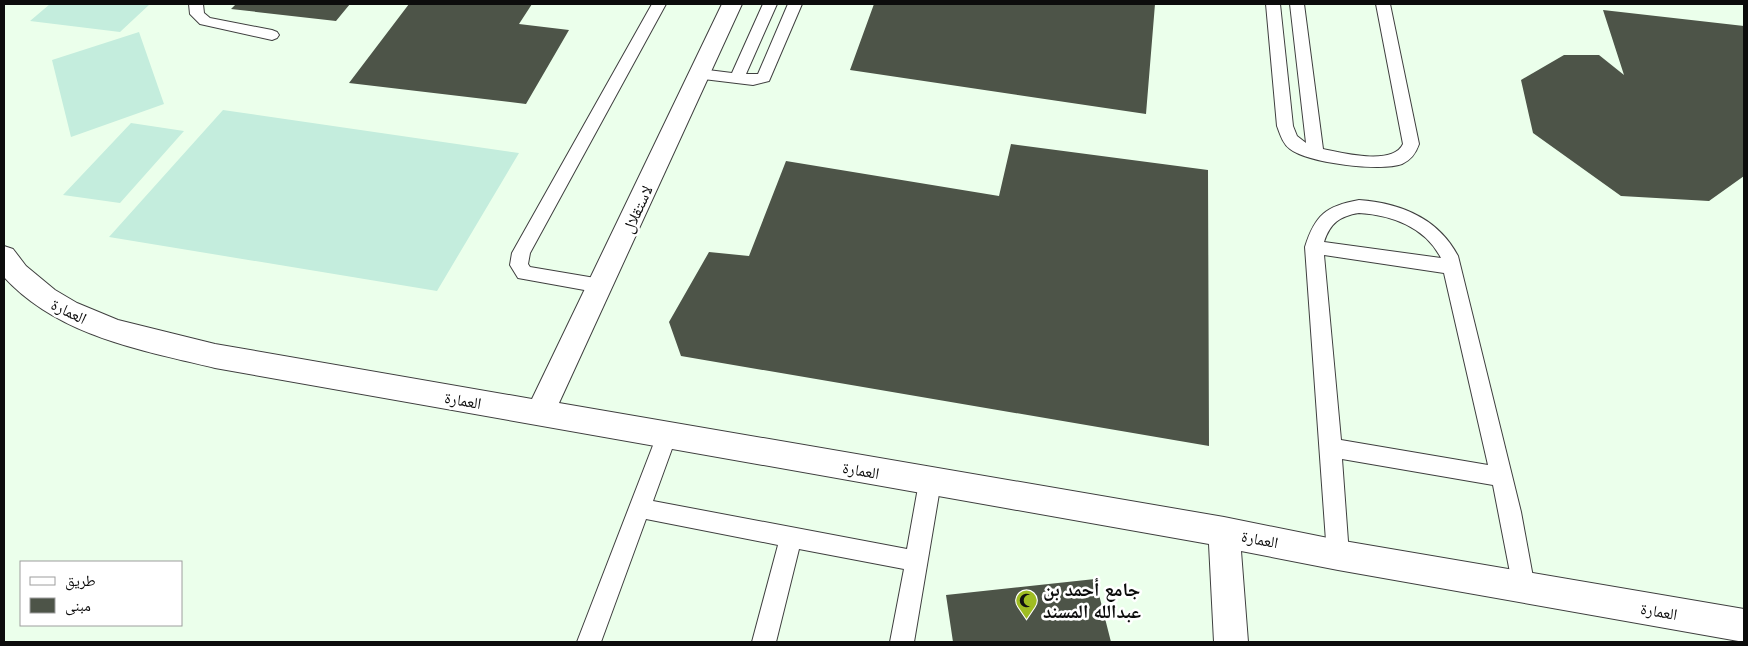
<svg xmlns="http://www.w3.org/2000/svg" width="1748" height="646" font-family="'Libre Baskerville','Noto Naskh Arabic',serif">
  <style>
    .pitch { fill: #c4eddd }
    .building { fill: #4d5448 }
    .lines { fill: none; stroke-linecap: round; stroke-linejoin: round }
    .lane-casing { stroke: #3f3f3f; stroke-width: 2 }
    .street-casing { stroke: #3f3f3f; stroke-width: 2 }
    .lane { fill: #fff; fill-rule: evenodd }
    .street { fill: #fff; fill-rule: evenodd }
    .labels { text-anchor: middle; stroke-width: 5; stroke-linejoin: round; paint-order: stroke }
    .street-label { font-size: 16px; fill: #0c0c0c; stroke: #fff }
    .near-poi-label { font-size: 19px; font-weight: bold; fill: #0c0c0c; stroke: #fff; text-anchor: start }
  </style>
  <rect width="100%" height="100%" fill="#ebffeb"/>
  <!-- pitch -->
  <path class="pitch" d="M50 4H150L120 32 30 21Z
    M139 32 164 104 71 137 52 60Z
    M223 110 519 153 437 291 109 237Z
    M131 123 184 131 120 203 63 195Z"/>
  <!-- building -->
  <path class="building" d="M236 4H350L336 21 231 9Z
    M409 4H532L519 24 569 30 526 104 349 83Z
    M874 4H1155L1146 114 850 70Z
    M1603 10 1744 26V176L1709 201 1621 196 1533 133 1521 80 1564 55H1599L1624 75Z
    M1011 144 1208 170 1209 446 681 356 669 322 709 252 749 256 786 161 999 196Z
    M1095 579 1111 642H953L946 595Z"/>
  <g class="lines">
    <defs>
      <path id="lane" d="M189 4H203L204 13 210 18 272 30 277 32 279 35 277 38 272 40 200 24 190 14Z
        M652 4H666L530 253 528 264 530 267 601 279 607 281 610 286 607 291 601 293 518 278 510 265 512 253Z
        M763 4H777L746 74H758L788 4H802L769 81 753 85 695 78 692 74 695 70 700 69 732 73Z
        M1266 4H1280L1293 126 1297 136 1306 143 1290 4H1304L1323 149C1342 153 1393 166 1403 144L1376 4H1390L1419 144C1416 153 1411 160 1402 164 1381 172 1308 163 1290 149 1283 144 1280 134 1277 126Z
        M1359 200C1400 203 1438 218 1458 256L1521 512 1535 588 1532 596 1524 599 1516 596 1513 588 1493 485 1342 459 1349 555 1346 562 1338 566 1330 562 1327 555 1305 247C1315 215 1326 206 1359 200ZM1359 213C1392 215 1425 227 1441 258L1324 242C1330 223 1340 216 1359 213ZM1324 255 1444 273 1488 465 1341 440Z
        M667 426 674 429 677 435 653 501 907 549 919 482 923 475 930 472 937 475 941 482 914 642H890L904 569 799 549 776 642H752L778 545 646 519 601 642H577L657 435 660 429Z"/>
      <path id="street" d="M722 4H742L559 403 1224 517 1338 540 1744 609V642L1338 570 1241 551 1248 642H1214L1209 544 215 368C141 350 58 336 4 277V246L13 249 26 266 55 290 77 303 118 320 215 344 532 399Z"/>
    </defs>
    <!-- lane casing -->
    <use href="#lane" class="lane-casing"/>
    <!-- street casing -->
    <use href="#street" class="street-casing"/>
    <!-- lane -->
    <use href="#lane" class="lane"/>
    <!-- street -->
    <use href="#street" class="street"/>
  </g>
  <!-- icons -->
  <defs>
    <symbol id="mosque-pin" viewBox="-11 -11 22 30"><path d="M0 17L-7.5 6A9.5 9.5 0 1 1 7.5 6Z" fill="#9fbc23" stroke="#fff"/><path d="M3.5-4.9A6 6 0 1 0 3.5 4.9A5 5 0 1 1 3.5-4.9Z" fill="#111"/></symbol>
  </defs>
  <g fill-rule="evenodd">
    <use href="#mosque-pin" x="1014" y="588" width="25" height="34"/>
  </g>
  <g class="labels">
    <!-- street labels -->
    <g class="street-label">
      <text transform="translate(637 209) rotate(-65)" y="6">لاستقلال</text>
      <text transform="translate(69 311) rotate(26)" y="6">العمارة</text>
      <text transform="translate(463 400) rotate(10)" y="6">العمارة</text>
      <text transform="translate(861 470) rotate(10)" y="6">العمارة</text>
      <text transform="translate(1260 539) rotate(11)" y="6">العمارة</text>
      <text transform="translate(1659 611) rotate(10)" y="6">العمارة</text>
    </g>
    <!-- near-poi labels -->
    <g class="near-poi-label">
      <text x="1043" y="596">جامع أحمد بن<tspan x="1043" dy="22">عبدالله المسند</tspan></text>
    </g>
  </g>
  <!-- border -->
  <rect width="1748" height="646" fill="none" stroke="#0c0c0c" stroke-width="10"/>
  <!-- legend -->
  <rect x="20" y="561" width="162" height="65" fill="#ffffff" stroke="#9e9e9e"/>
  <rect x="30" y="577" width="25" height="8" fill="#ffffff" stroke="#9e9e9e"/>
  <text x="65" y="586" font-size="15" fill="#0c0c0c">طريق</text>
  <rect x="30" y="598" width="25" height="15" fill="#4d5448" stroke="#9e9e9e"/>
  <text x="65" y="611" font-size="15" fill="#0c0c0c">مبنى</text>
</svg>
